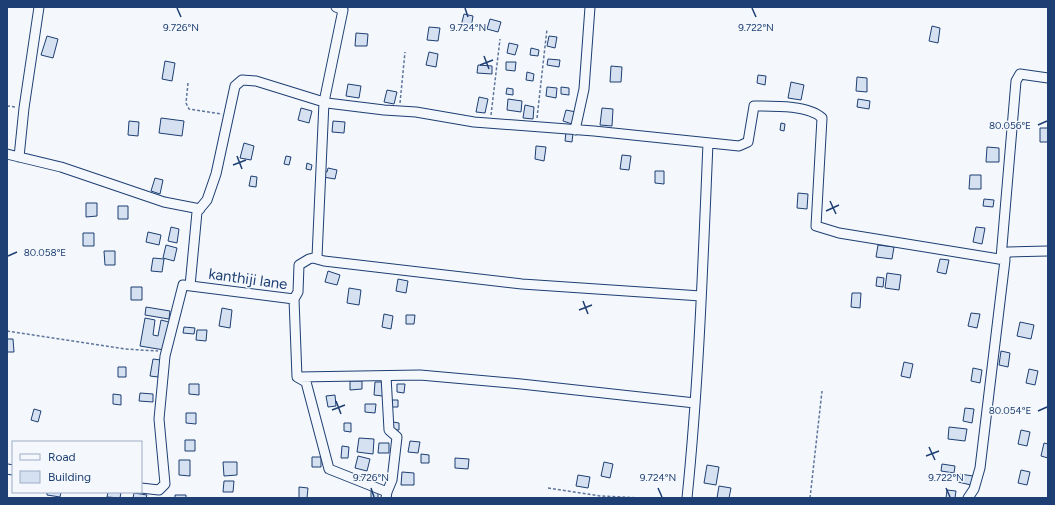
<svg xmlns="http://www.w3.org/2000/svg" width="1055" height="505" font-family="Figtree,sans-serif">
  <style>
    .building { fill: #d5e0f0; stroke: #1d3f73 }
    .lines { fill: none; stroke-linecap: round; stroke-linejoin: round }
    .minor-casing { stroke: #1d3f73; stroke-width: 11 }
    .path { stroke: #5e769c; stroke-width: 1.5; stroke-dasharray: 3 2; stroke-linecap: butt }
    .minor { stroke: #f4f7fb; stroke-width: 9 }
    .ticks { fill: none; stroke: #1d3f73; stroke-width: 1.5 }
    .labels { text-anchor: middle; stroke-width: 3; stroke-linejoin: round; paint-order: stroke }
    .street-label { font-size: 15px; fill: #1d3f73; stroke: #f4f7fb }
    .ticks-label { font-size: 10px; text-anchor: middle; fill: #1d3f73; stroke: #f4f7fb; stroke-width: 3; stroke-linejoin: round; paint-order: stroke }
  </style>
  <rect width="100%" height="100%" fill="#f4f7fb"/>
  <!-- building -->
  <path class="building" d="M464 14 473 16 471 28 461 26Z
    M490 19 501 22 498 32 487 29Z
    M932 26 940 28 938 43 929 41Z
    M429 27 440 28 438 41 427 40Z
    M356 33 368 34 367 46H355Z
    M47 36 58 39 53 58 41 55Z
    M549 36 557 37 555 48 547 46Z
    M509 43 518 45 515 55 507 53Z
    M531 48 539 50 538 56 530 55Z
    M429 52 438 54 436 67 426 65Z
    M548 59 560 60 559 67 547 65Z
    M165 61 175 63 172 81 162 79Z
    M506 62H516L515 71 506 70Z
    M478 65 492 66V74L477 73Z
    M611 66 622 67 621 82H610Z
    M527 72 534 74 533 81 526 80Z
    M758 75 766 76 765 85 757 83Z
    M857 77 867 78V92L856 91Z
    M791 82 804 85 801 100 788 98Z
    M348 84 361 86 359 98 346 96Z
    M547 87 557 88 556 98 546 96Z
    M561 87 569 88V95L561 94Z
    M507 88 513 89V95L506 94Z
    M387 90 397 92 394 104 384 102Z
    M479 97 488 99 485 113 476 112Z
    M508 99 522 101 521 112 507 110Z
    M858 99 870 101 869 109 857 107Z
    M525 105 534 107 533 119 523 118Z
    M301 108 312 111 309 123 298 120Z
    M602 108 613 109 612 126 600 125Z
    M566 110 576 112 572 124 563 121Z
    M161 118 184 121 182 136 159 133Z
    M129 121 139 122 138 136 128 135Z
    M333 121 345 122 344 133 332 132Z
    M781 123 785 124 784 131 780 130Z
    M1040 128H1048V142H1040Z
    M566 132 573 133 572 142 565 141Z
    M244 143 254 146 251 160 240 158Z
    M536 146 546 147 544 161 535 159Z
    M987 147 999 148V162H986Z
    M622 155 631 156 629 170 620 169Z
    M286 156 291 157 289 165 284 164Z
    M307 163 312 165 311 170 306 169Z
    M328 168 337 170 335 179 323 177 324 172H327Z
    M655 171H664V184L655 183Z
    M970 175H981V189H969Z
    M251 176 257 177 256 187 249 186Z
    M155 178 163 180 160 194 151 191Z
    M798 193 808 194 807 209 797 208Z
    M984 199 994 200 993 207 983 206Z
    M86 203H97V216L86 217Z
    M118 206H128V219H118Z
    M171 227 179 229 177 243 168 241Z
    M976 227 985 228 982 244 973 242Z
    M148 232 161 235 159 245 146 242Z
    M83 233H94V246H83Z
    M166 245 177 248 174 261 163 258Z
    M878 245 894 247 892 259 876 257Z
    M104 251H115V265H105Z
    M153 258 164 259 162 272 151 271Z
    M940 259 949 260 946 274 937 272Z
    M328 271 340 275 337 285 325 282Z
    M887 273 901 275 899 290 885 288Z
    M877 277 884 278 883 287 876 286Z
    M398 279 408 281 406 293 396 291Z
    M131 287H142V300H131Z
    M349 288 361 290 359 305 347 303Z
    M852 293H861L860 308 851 307Z
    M146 307 170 311 169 319 145 315Z
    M222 308 232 310 230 328 219 326Z
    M971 313 980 314 977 328 968 326Z
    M384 314 393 316 391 329 382 327Z
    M406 315H415L414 324H406Z
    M145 318 155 320 153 335 158 336 161 320 169 322 164 350 140 346Z
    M1020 322 1034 325 1031 339 1017 336Z
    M184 327 195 328 194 334 183 333Z
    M197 330H207L206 341 196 340Z
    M7 339H13L14 352H7Z
    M1001 351 1010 353 1008 367 999 365Z
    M153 359 161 360 158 377 150 376Z
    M904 362 913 364 910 378 901 376Z
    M118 367H126V377H118Z
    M973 368 982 370 980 383 971 381Z
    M1029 369 1038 371 1035 385 1026 383Z
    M350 381H362V389L350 390Z
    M375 382H384L383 396 374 395Z
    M189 384H199V395L189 394Z
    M397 384H405L404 393 397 392Z
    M140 393 153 394V402L139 401Z
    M113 394 121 395V405L113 404Z
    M335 395 336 406 328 407 326 396Z
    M392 400H398V407H392Z
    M365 404H376L375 413 365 412Z
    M965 408 974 409 972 423 963 421Z
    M34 409 41 411 38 422 31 420Z
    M186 413H196V424L186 423Z
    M393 422 399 423V430H392Z
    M344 423H351V432L344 431Z
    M949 427 967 429 965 441 948 439Z
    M1021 430 1030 432 1027 446 1018 444Z
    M359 438 374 439 373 454 357 452Z
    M185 440H195V451H185Z
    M410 441 420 442 418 453 408 452Z
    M379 443H389V453H378Z
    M1044 443 1048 444V458L1041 456Z
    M342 446 349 447 348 458H341Z
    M421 454 429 455V463H421Z
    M358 456 370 459 367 471 355 468Z
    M312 457H321V467H312Z
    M455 458 469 459 468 469 455 468Z
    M179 460H190V476L179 475Z
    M223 462H237V475L224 476Z
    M604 462 613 464 610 478 601 476Z
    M942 464 955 466 954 473 941 471Z
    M707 465 719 467 716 485 704 483Z
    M1021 470 1030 472 1027 485 1018 483Z
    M402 472 414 473V485H401Z
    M960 474 973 476 971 485 958 482Z
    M578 475 590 477 588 488 576 486Z
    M224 481H234L233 492H223Z
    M719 486 731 488 729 498H717Z
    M299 487 308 488 307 498H299Z
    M947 490 956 491 955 498H946Z
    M371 491H378V498H371Z
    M47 492H61L60 497 47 495Z
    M108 492H121L120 498 107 497Z
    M134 493 147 495 146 498H133Z
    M175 495H186V498H175Z"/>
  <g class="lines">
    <defs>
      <path id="minor" d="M575 130 584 89 590 7
        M7 154 61 167 164 202 200 209
        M19 157 24 108 39 7
        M313 258 324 261 522 284 701 296
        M1001 258 1016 81 1020 74 1048 78
        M1003 259 1008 252 1048 251
        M190 286 197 212 207 200 216 174 235 86 242 80 256 81 327 103 384 110 416 112 474 122 594 131 739 146 748 142 754 106C772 106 809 105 822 118L816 226 839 233 1005 260 980 468 974 489 968 498
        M294 299 298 292 299 265 309 259 317 257 324 102 343 10 336 7
        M386 376 389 430 397 437 392 480 387 492
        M298 377 420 375 521 384 695 403
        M7 469 13 470
        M141 488 159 490 165 484 159 419 165 356 183 285 294 299 297 377 306 382 329 469 387 492 386 498
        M687 498C699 380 703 261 708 143"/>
    </defs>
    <!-- minor casing -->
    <use href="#minor" class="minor-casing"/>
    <!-- path -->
    <path class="path" d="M188 83 186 103 189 109 222 114
      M400 103 405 52
      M7 106 16 107
      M491 115 500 39
      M537 118 547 29
      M7 331 125 349 158 351
      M548 488 600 496 640 498
      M810 498 822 391"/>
    <!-- minor -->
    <use href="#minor" class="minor"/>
  </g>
  <!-- ticks -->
  <path class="ticks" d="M177 8 181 17M465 8 468 17M752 8 756 17M484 56 489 69M480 65 493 60M1038 125 1047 121M237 156 242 169M233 165 246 160M830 201 836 214M826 211 839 205M8 256 17 252M583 301 588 314M579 310 592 305M336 401 341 414M332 410 345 405M1038 411 1047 407M929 447 935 460M926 456 939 451M371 488 374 497M658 488 662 497M946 488 950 497"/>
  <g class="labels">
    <!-- street labels -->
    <g class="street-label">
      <text transform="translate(248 279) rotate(8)" y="5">kanthiji lane</text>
    </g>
  </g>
  <g class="ticks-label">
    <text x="181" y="31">9.726°N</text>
    <text x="468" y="31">9.724°N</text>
    <text x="756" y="31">9.722°N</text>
    <text x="1010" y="129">80.056°E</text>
    <text x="45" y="256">80.058°E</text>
    <text x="1010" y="414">80.054°E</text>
    <text x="371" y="481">9.726°N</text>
    <text x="658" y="481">9.724°N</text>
    <text x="946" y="481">9.722°N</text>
  </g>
  <!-- border -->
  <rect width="1055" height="505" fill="none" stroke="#1d3f73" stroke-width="16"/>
  <!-- legend -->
  <rect x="12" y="441" width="130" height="52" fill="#f4f7fb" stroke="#9eadc5"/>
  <rect x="20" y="454" width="20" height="6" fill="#f4f7fb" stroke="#9eadc5"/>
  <text x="48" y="461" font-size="12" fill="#1d3f73">Road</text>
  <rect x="20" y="471" width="20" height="12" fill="#d5e0f0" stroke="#9eadc5"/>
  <text x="48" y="481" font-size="12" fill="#1d3f73">Building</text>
</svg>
